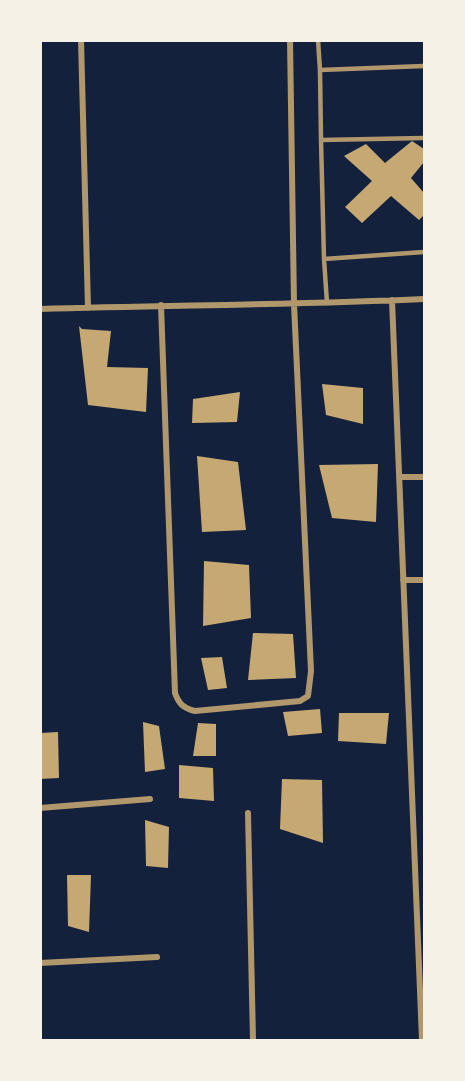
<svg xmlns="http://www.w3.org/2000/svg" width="465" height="1081" font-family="'Exo 2',sans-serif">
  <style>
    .building { fill: #c6a872 }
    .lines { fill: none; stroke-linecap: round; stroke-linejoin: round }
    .service { stroke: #b1986c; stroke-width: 4.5 }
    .minor { stroke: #b1986c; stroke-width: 6 }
  </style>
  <rect width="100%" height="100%" fill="#14213d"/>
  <!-- building -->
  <path class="building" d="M412 141 424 149V162L411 178 424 193V215L419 220 391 196 362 223 345 207 372 181 344 156 366 144 385 163Z
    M79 326 82 329 111 331 107 367 148 368 146 412 88 405Z
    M322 384 363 388V424L326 415Z
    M240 392 237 422 192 423 193 399Z
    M197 456 238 462 246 530 202 532Z
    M378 464 376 522 332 518 319 465Z
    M204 561 249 565 251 618 203 626Z
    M253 633 293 634 296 678 248 680Z
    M222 657 227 688 208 690 201 658Z
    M320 709 322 733 288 736 283 712Z
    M339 713H389L386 744 338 741Z
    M143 722 159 726 165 769 145 772Z
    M198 723 216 724V756H193Z
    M58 732 59 778 40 779V733Z
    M179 765 213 768 214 801 179 798Z
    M282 779 322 780 323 843 280 829Z
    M145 820 169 827 168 868 146 866Z
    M67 875H91L89 932 68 926Z"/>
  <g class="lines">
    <!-- service -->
    <path class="service" d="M318 40 320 70
      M424 138 321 140 324 259 424 252
      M321 140 320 70 424 66
      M324 259 327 303"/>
    <!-- minor -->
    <path class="minor" d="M81 40 88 308
      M392 300 422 1040
      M161 305 175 693C179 704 183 708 195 711L300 701 308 696 311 671 294 304 290 40
      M40 309C169 305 297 305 424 299
      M399 477H424
      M403 580H424
      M40 808 150 799
      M248 813 253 1040
      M40 963 157 957"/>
  </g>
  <!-- border -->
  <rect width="465" height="1081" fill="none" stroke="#f6f1e7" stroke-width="84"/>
</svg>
